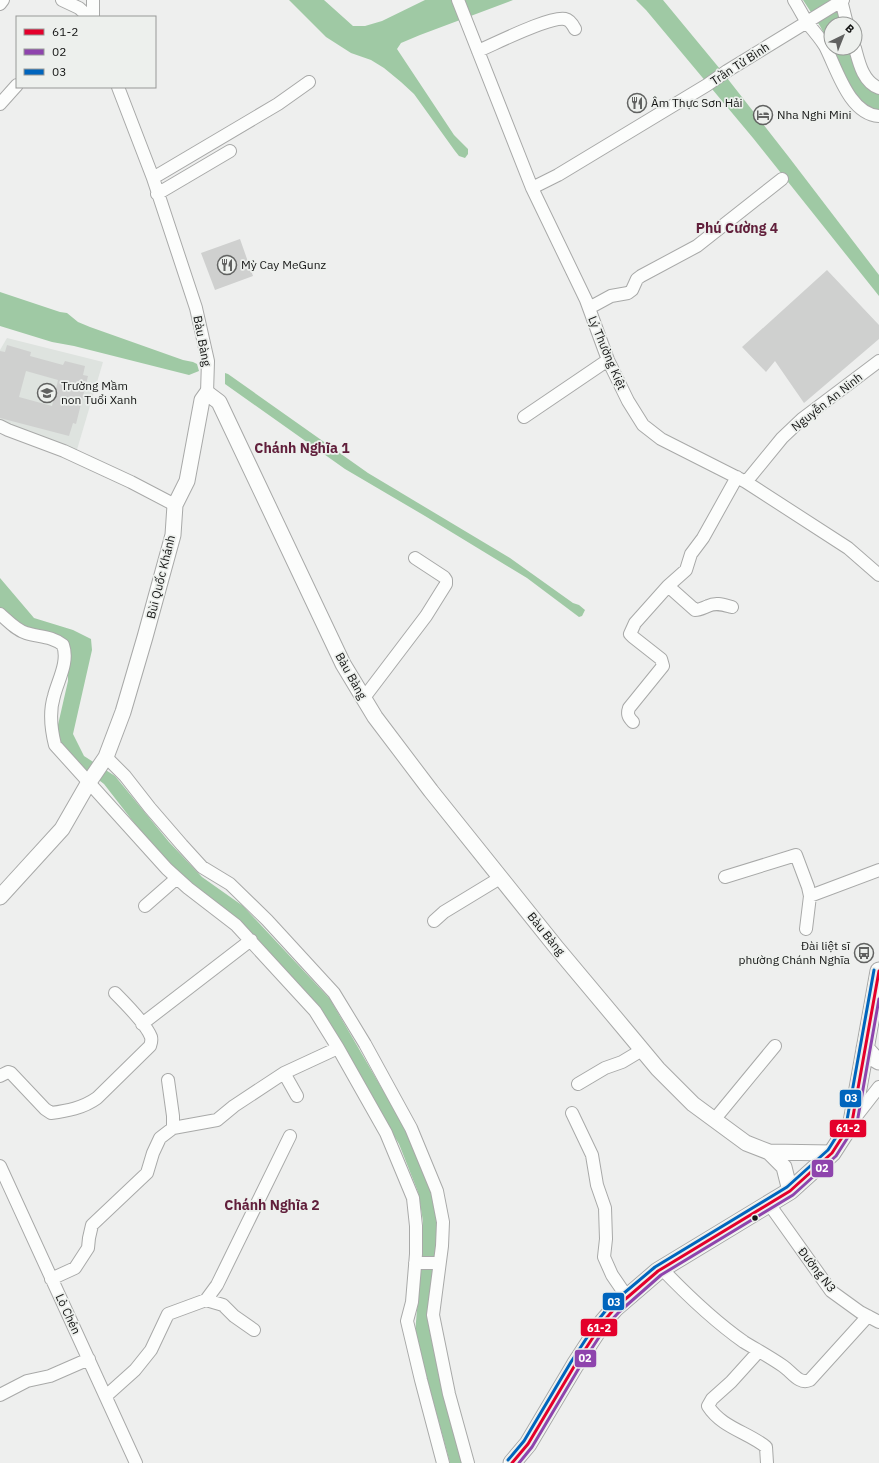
<svg xmlns="http://www.w3.org/2000/svg" width="879" height="1463" font-family="'IBM Plex Sans',sans-serif">
  <style>
    .built { fill: #dee3df }
    .water { fill: #9fc9a4 }
    .building { fill: #cfd0cf; fill-rule: evenodd }
    .lines { fill: none; stroke-linecap: round; stroke-linejoin: round }
    .minor-casing { stroke: #a8a9a8; stroke-width: 14 }
    .tertiary-casing { stroke: #a8a9a8; stroke-width: 17 }
    .secondary-casing { stroke: #a8a9a8; stroke-width: 19 }
    .minor { stroke: #fcfdfc; stroke-width: 12 }
    .tertiary { stroke: #fcfdfc; stroke-width: 15 }
    .secondary { stroke: #fcfdfc; stroke-width: 17 }
    .bus-1-casing { stroke: #edf0ed; stroke-width: 6 }
    .bus-2-casing { stroke: #edf0ed; stroke-width: 6 }
    .bus-3-casing { stroke: #edf0ed; stroke-width: 6 }
    .bus-1 { stroke: #e4002b; stroke-width: 3 }
    .bus-2 { stroke: #8e44ad; stroke-width: 3 }
    .bus-3 { stroke: #0065bd; stroke-width: 3 }
    .bus-dot { fill: #151615; stroke: #edf0ed; stroke-width: 1.5 }
    .labels { text-anchor: middle; stroke-width: 3.5; stroke-linejoin: round; paint-order: stroke }
    .street-label { font-size: 12px; fill: #151615; stroke: #edf0ed }
    .poi-label { font-size: 12px; fill: #151615; stroke: #edf0ed; text-anchor: start }
    .quarter-label { font-size: 14px; font-weight: bold; fill: #611f3b; stroke: #edf0ed }
    .line-badge { stroke: #edf0ed; stroke-width: 1.5 }
    .badge-label { font-size: 11px; text-anchor: middle; font-weight: bold; fill: #fff }
  </style>
  <rect width="100%" height="100%" fill="#eeefee"/>
  <!-- built -->
  <path class="built" d="M7 338 103 362 76 453 0 424V350Z"/>
  <!-- water -->
  <path class="water" d="M289 0H324L353 26H365L382 21 425 0H513L420 35 401 43 397 49 454 135 468 149V154L465 158 459 156 455 151 414 94 401 82 384 68 371 60 351 53 326 37Z
    M636 0H663L720 69 788 156 879 275V296L753 138 646 10Z
    M803 0H829L840 15 843 24H831V47L820 26Z
    M832 48H851L879 94V112C853 103 843 71 832 48Z
    M0 292 60 312 67 313 78 322 90 327 183 360 193 362 197 364 199 371 189 375 74 346 52 342 0 326Z
    M225 373 228 374 368 473 510 558 573 603 579 605 585 610 582 616 579 617 527 578 425 516 345 469 225 384Z
    M0 578 34 618 73 630 91 639 92 650 73 734 84 756 115 776 169 842 202 877 243 906 330 999 406 1130 437 1199 439 1251 431 1329 467 1463H450L415 1334 422 1249 423 1221 418 1192 399 1144 314 1003 170 869 104 784 66 755 55 738 68 681V664L65 644C42 634 18 627 0 608Z"/>
  <!-- building -->
  <path class="building" d="M240 239 253 276 215 290 201 253Z
    M827 270 879 325V339L804 403 775 361 766 372 742 347Z
    M7 345 31 352 30 356 63 365 65 361 85 366 83 375 88 376 76 424 73 423 69 436 0 418V351L5 352ZM26 371 58 380 52 406 19 397Z"/>
  <g class="lines">
    <defs>
      <path id="minor" d="M62 0 79 8 89 17
        M93 0V17
        M458 0 532 188 586 300 608 360 628 401 643 425 661 439 746 482 848 548 879 575
        M794 0C799 8 803 16 808 24 814 31 820 38 825 46 837 69 849 114 879 116
        M841 0 847 24
        M0 4 3 0
        M855 48C859 63 863 82 879 88
        M478 51C495 44 549 16 565 19 570 20 573 25 575 29
        M118 87 153 178 196 308 208 361 207 393
        M0 104 17 85
        M153 178 278 104 309 82
        M532 188 558 175 707 85 727 71 843 0
        M157 194 230 151
        M589 308 611 296 628 293 632 290 637 279 641 276 697 246 782 179
        M524 417 608 360
        M0 426 8 430 64 451 131 482 175 505
        M746 482 782 438 802 419 879 361
        M668 586 695 610C700 610 703 608 708 606 716 602 724 605 732 607
        M0 614C8 621 16 630 26 633 39 637 52 636 63 645 69 662 58 680 54 696 49 712 51 729 55 745L167 869 188 888 236 925 315 1011 338 1048 386 1133 413 1198 416 1226V1254L412 1302 407 1321 421 1380 443 1463
        M363 699 426 616 446 584V580L444 577 415 558
        M633 722C628 717 627 714 629 708L663 666 661 659 633 637 630 634 635 623 668 586 686 570 691 554 703 538 737 477
        M106 757 125 776 150 808 182 845 202 867 230 884 267 920 334 993 365 1044 411 1128 437 1191 443 1222 442 1246 433 1315 449 1394 468 1463
        M725 877 796 855 808 887 810 896 806 929
        M810 896 879 870
        M145 906 177 878
        M434 921 444 912 500 878
        M142 1024 251 940
        M284 1073 338 1048
        M0 1076 8 1072 11 1073 45 1109 51 1113C67 1111 83 1108 97 1098L150 1046C151 1043 152 1041 151 1037 147 1026 124 1002 115 993
        M578 1084 605 1068 622 1062 642 1050
        M572 1113 592 1155 597 1185 605 1208 606 1239 604 1257 612 1275 627 1297
        M854 1119 879 1087
        M714 1120 775 1046
        M173 1128 217 1120 234 1106 284 1073 297 1096
        M0 1166 136 1463
        M769 1204 831 1291 860 1312 879 1322
        M415 1263H439
        M662 1269C687 1295 714 1321 744 1342 757 1350 770 1357 783 1366 792 1372 799 1385 810 1380L868 1316
        M51 1279 75 1268 88 1248 89 1238 92 1225 147 1173 153 1153 160 1138 173 1128V1116L168 1080
        M206 1300 223 1305 234 1316 254 1330
        M759 1351 731 1382 712 1399 708 1406C722 1428 748 1432 766 1447L767 1463
        M0 1395 27 1381 50 1376 89 1359
        M106 1396 135 1370 151 1350 168 1314 206 1300 217 1285 290 1136"/>
      <path id="tertiary" d="M0 897 62 829 89 782 106 757 123 712 145 637 173 535 175 505 187 481 202 400 207 393 219 402 343 664 375 717 431 791 556 947 623 1027 658 1069 693 1104 746 1143 769 1152 832 1153
        M769 1152 784 1167 790 1191"/>
      <path id="secondary" d="M865 1048 874 1058 879 1061
        M512 1463 528 1444 575 1365 603 1322 615 1308 658 1271 790 1191 832 1153 852 1122 879 971"/>
    </defs>
    <!-- minor casing -->
    <use href="#minor" class="minor-casing"/>
    <!-- tertiary casing -->
    <use href="#tertiary" class="tertiary-casing"/>
    <!-- secondary casing -->
    <use href="#secondary" class="secondary-casing"/>
    <!-- minor -->
    <use href="#minor" class="minor"/>
    <!-- tertiary -->
    <use href="#tertiary" class="tertiary"/>
    <!-- secondary -->
    <use href="#secondary" class="secondary"/>
    <defs>
      <path id="bus-1" d="M512 1463 528 1444 575 1365 603 1322 615 1308 658 1271 790 1191 832 1153 852 1122 879 971"/>
      <path id="bus-2" d="M519 1463 532 1447 579 1368 607 1325 619 1312 661 1275 793 1195 836 1156 857 1123 879 999"/>
      <path id="bus-3" d="M508 1460 524 1441 571 1362 599 1319 611 1304 655 1267 787 1187 828 1150 847 1120 874 970"/>
    </defs>
    <!-- bus-1 casing -->
    <use href="#bus-1" class="bus-1-casing"/>
    <!-- bus-2 casing -->
    <use href="#bus-2" class="bus-2-casing"/>
    <!-- bus-3 casing -->
    <use href="#bus-3" class="bus-3-casing"/>
    <!-- bus-1 -->
    <use href="#bus-1" class="bus-1"/>
    <!-- bus-2 -->
    <use href="#bus-2" class="bus-2"/>
    <!-- bus-3 -->
    <use href="#bus-3" class="bus-3"/>
  </g>
  <!-- icons -->
  <defs>
    <symbol id="restaurant-ring" viewBox="-11 -11 22 22"><circle r="9.5" fill="#edf0ed" stroke="#616261" stroke-width="1.5"/><path d="M-5-6h1v4h1v-4h1v4h1v-4h1v5L-1.5 .5V6h-2V.5L-5-1ZM5-6V6H3V1.5H1.5Q1.5-4 5-6Z" fill="#616261"/></symbol>
    <symbol id="hotel-ring" viewBox="-11 -11 22 22"><circle r="9.5" fill="#edf0ed" stroke="#616261" stroke-width="1.5"/><path d="M-6-4.5h1.5V1H6V5H4.5V3h-9V5H-6ZM-4 0a1.8 1.8 0 1 1 3.6 0ZM.5 0V-2.5h3Q6-2.5 6 0Z" fill="#616261"/></symbol>
    <symbol id="school-ring" viewBox="-11 -11 22 22"><circle r="9.5" fill="#edf0ed" stroke="#616261" stroke-width="1.5"/><path d="M0-5L7-2L0 1L-7-2ZM-4 1L0 2.5L4 1V4Q0 6-4 4Z" fill="#616261"/></symbol>
    <symbol id="bus-ring" viewBox="-11 -11 22 22"><circle r="9.5" fill="#edf0ed" stroke="#616261" stroke-width="1.5"/><path d="M-5-6H5V4H4V6H2V4H-2V6H-4V4H-5ZM-3.5-4V0h7V-4ZM-3.5 1.2v1.5H-2V1.2ZM2 1.2v1.5H3.5V1.2Z" fill="#616261"/></symbol>
  </defs>
  <g fill-rule="evenodd">
    <use href="#restaurant-ring" x="626" y="92" width="22" height="22"/>
    <use href="#hotel-ring" x="752" y="104" width="22" height="22"/>
    <use href="#restaurant-ring" x="216" y="254" width="22" height="22"/>
    <use href="#school-ring" x="36" y="382" width="22" height="22"/>
    <use href="#bus-ring" x="853" y="942" width="22" height="22"/>
  </g>
  <!-- markers -->
  <circle class="bus-dot" cx="755" cy="1218" r="3.5"/>
  <g class="labels">
    <!-- street labels -->
    <g class="street-label">
      <text transform="translate(740 64) rotate(-33)" y="4">Trần Tử Bình</text>
      <text transform="translate(202 341) rotate(79)" y="4">Bàu Bàng</text>
      <text transform="translate(607 353) rotate(67)" y="4">Lý Thường Kiệt</text>
      <text transform="translate(827 402) rotate(-38)" y="4">Nguyễn An Ninh</text>
      <text transform="translate(161 577) rotate(-76)" y="4">Bùi Quốc Khánh</text>
      <text transform="translate(351 676) rotate(61)" y="4">Bàu Bàng</text>
      <text transform="translate(546 934) rotate(51)" y="4">Bàu Bàng</text>
      <text transform="translate(817 1270) rotate(52)" y="4">Đường N3</text>
      <text transform="translate(68 1314) rotate(65)" y="4">Lò Chén</text>
    </g>
    <!-- poi labels -->
    <g class="poi-label">
      <text x="651" y="107">Âm Thực Sơn Hải</text>
      <text x="777" y="119">Nha Nghi Mini</text>
      <text x="241" y="269">Mỳ Cay MeGunz</text>
      <text x="61" y="390">Trường Mầm<tspan x="61" dy="14">non Tuổi Xanh</tspan></text>
      <text x="850" y="950" text-anchor="end">Đài liệt sĩ<tspan x="850" dy="14">phường Chánh Nghĩa</tspan></text>
    </g>
    <!-- quarter labels -->
    <g class="quarter-label">
      <text x="737" y="233">Phú Cường 4</text>
      <text x="302" y="453">Chánh Nghĩa 1</text>
      <text x="272" y="1210">Chánh Nghĩa 2</text>
    </g>
  </g>
  <g class="line-badge">
    <rect x="839" y="1089" width="23" height="19" rx="4" fill="#0065bd"/>
    <rect x="829" y="1119" width="38" height="19" rx="4" fill="#e4002b"/>
    <rect x="811" y="1159" width="23" height="19" rx="4" fill="#8e44ad"/>
    <rect x="602" y="1292" width="23" height="19" rx="4" fill="#0065bd"/>
    <rect x="580" y="1318" width="38" height="19" rx="4" fill="#e4002b"/>
    <rect x="574" y="1349" width="23" height="19" rx="4" fill="#8e44ad"/>
  </g>
  <g class="badge-label">
    <text x="851" y="1102">03</text>
    <text x="848" y="1132">61-2</text>
    <text x="822" y="1172">02</text>
    <text x="614" y="1306">03</text>
    <text x="599" y="1332">61-2</text>
    <text x="585" y="1362">02</text>
  </g>
  <!-- legend -->
  <rect x="16" y="16" width="140" height="72" fill="#edf0ed" stroke="#979997"/>
  <rect x="24" y="29" width="20" height="6" fill="#e4002b" stroke="#979997"/>
  <text x="52" y="36" font-size="12" fill="#151615">61-2</text>
  <rect x="24" y="49" width="20" height="6" fill="#8e44ad" stroke="#979997"/>
  <text x="52" y="56" font-size="12" fill="#151615">02</text>
  <rect x="24" y="69" width="20" height="6" fill="#0065bd" stroke="#979997"/>
  <text x="52" y="76" font-size="12" fill="#151615">03</text>
  <!-- north arrow -->
  <g transform="translate(843 36) rotate(43)"><circle r="19" fill="#edf0ed" stroke="#979997"/>
  <path d="M0-3L7 15L0 10L-7 15Z" fill="#616261"/>
  <text y="-6" font-size="11" font-weight="bold" text-anchor="middle" fill="#151615">B</text>
  </g>
</svg>
